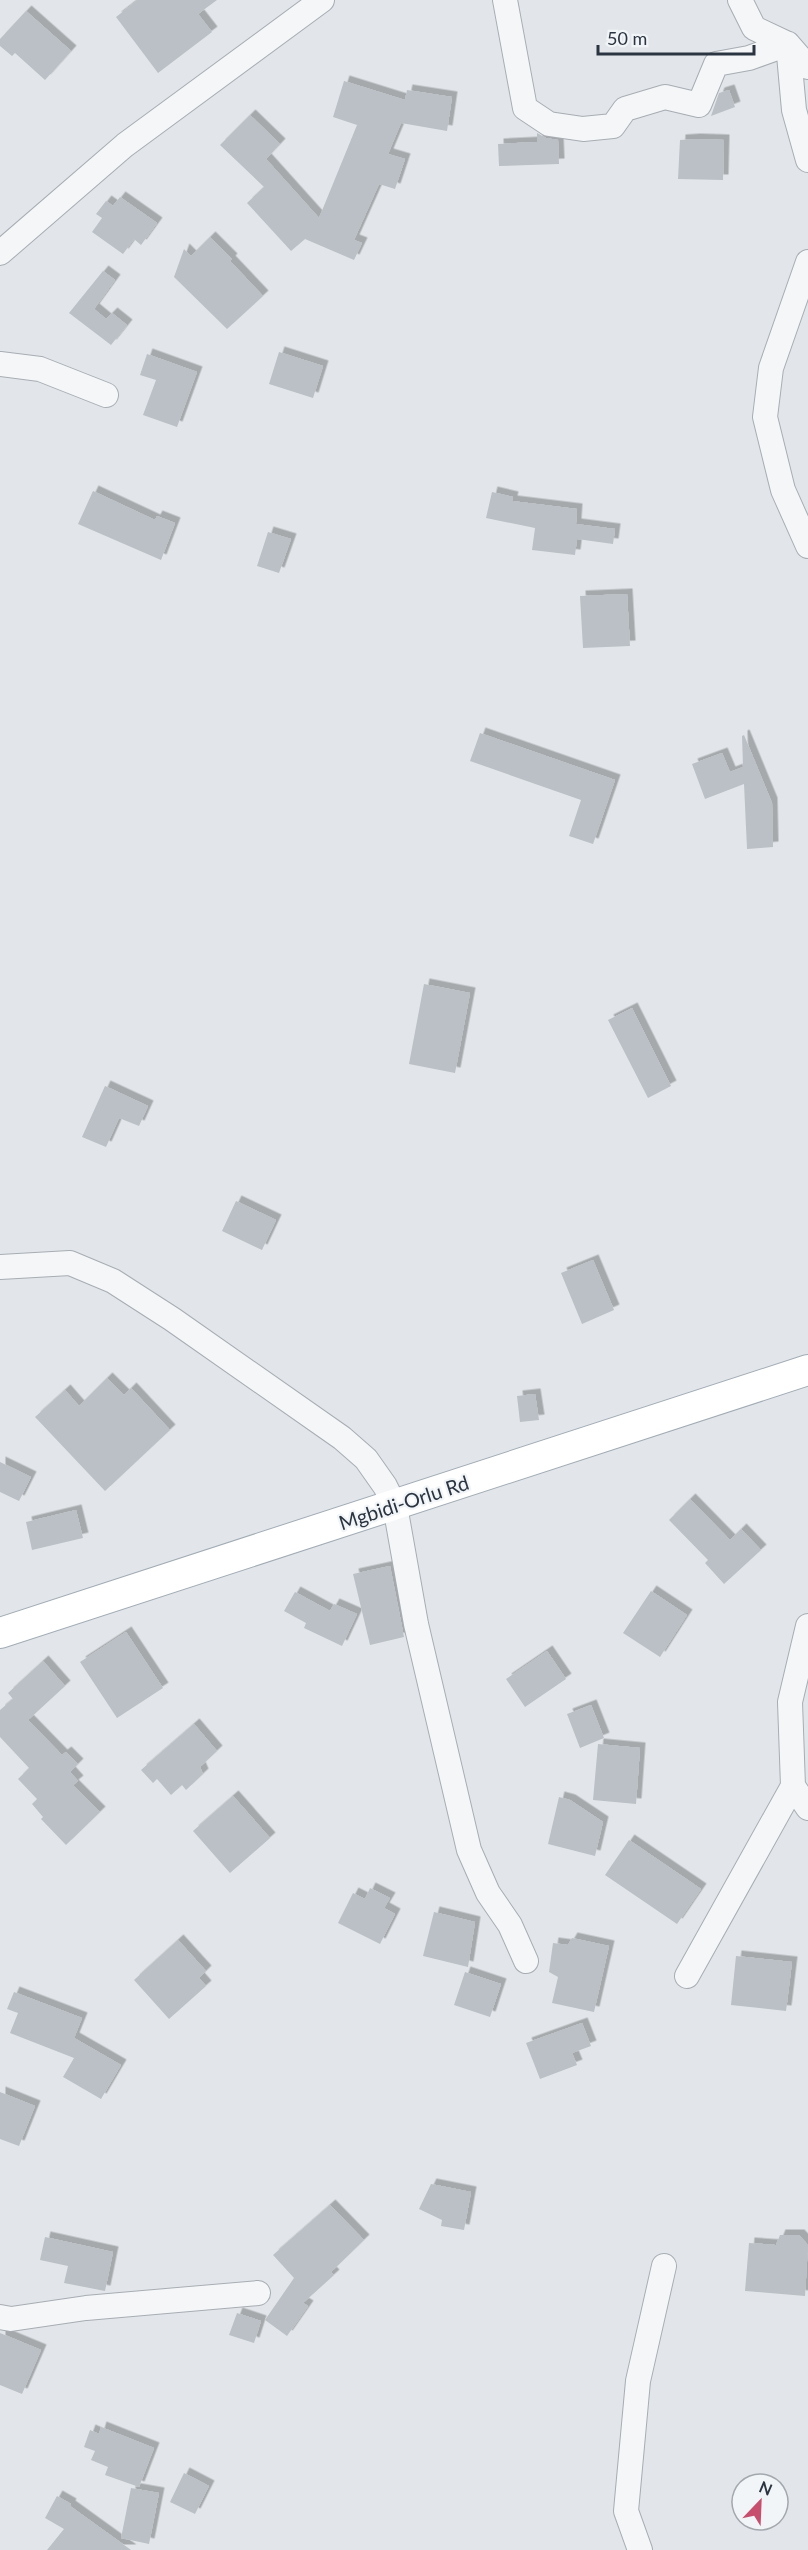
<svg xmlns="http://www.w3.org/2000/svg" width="808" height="2550" font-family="Lato,sans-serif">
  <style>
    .building { fill: #bac0c6; filter: url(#shadow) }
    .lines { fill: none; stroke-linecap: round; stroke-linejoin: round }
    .minor-casing { stroke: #a7adb4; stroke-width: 26 }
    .major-casing { stroke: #a2acb5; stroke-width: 32 }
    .minor { stroke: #f5f6f8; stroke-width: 24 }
    .major { stroke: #fff; stroke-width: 30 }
    .labels { text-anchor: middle; stroke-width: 4.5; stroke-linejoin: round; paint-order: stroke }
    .street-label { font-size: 20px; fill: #2b3541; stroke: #f2f5f7 }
  </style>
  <defs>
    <filter id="shadow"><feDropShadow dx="5.5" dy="-5.5" stdDeviation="0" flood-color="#0004"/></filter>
  </defs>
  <rect width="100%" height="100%" fill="#e2e6ea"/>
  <!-- building -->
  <path class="building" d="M138 0H217L198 14 212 32 158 73 116 17Z
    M26 11 71 51 45 80 15 53 12 56 0 46V39Z
    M344 81 405 100 407 90 452 97 447 131 401 123 388 154 405 159 395 189 379 184 354 240 362 243 354 260 305 239 291 251 247 203 264 187 220 145 250 115 280 144 266 159 319 218 357 125 333 117Z
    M729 90 735 107 711 116 719 93Z
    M537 133 546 138 558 140 559 164 499 166 498 144 537 142Z
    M695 139 724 140 723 180 678 179 680 140Z
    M120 197 157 223 141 245 134 239 123 254 92 232 102 218 96 214 106 201 113 206Z
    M210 237 232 259 230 261 263 296 227 329 174 277 184 249 191 256Z
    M103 271 115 280 94 309 106 319 112 313 127 325 111 345 69 313Z
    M279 352 323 366 313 398 269 384Z
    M147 354 197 372 177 427 143 415 156 380 140 375Z
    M93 491 155 520 157 516 175 523 161 560 78 524Z
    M492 492 513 497 512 501 577 509 576 524 615 529 613 544 577 539 575 555 532 550 535 528 486 518Z
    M268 532 291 539 279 573 257 566Z
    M627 594 630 646 583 648 580 596Z
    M480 733 615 780 593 844 569 836 581 800 470 761Z
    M744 735 772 803 773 847 747 849 744 784 705 799 692 764 722 753 730 772 743 767 742 736Z
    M424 984 470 993 455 1073 409 1064Z
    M632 1008 671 1086 648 1098 608 1020Z
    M105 1086 148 1106 139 1126 119 1118 106 1147 82 1137Z
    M236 1201 276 1220 262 1250 222 1231Z
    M593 1260 614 1310 582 1324 561 1273Z
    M107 1378 124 1395 131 1388 170 1430 105 1491 35 1417 65 1390 79 1406Z
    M535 1394 539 1420 520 1422 517 1396Z
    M0 1462 31 1477 19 1501 0 1492Z
    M690 1499 730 1540 741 1529 761 1550 724 1584 705 1563 708 1560 669 1520Z
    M76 1510 83 1538 32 1550 26 1522Z
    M390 1566 404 1637 370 1645 353 1574Z
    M651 1591 687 1615 660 1657 623 1633Z
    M295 1592 330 1611 334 1604 357 1614 342 1646 304 1628 306 1623 284 1611Z
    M126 1632 163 1688 117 1718 80 1662Z
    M547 1651 566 1679 525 1707 506 1679Z
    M43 1661 65 1686 28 1720 62 1755 66 1752 78 1764 70 1772 78 1781 73 1785 100 1812 66 1845 41 1819 43 1817 32 1804 37 1799 18 1779 29 1768 0 1737V1710L13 1699 8 1693Z
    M591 1705 604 1738 580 1748 567 1714Z
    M194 1724 217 1751 200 1767 203 1774 186 1790 182 1785 171 1795 157 1779 153 1783 141 1770Z
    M598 1744 640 1748 636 1804 593 1800Z
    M233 1796 270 1838 230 1873 193 1831Z
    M559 1797 570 1800 603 1822 595 1856 548 1844Z
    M629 1840 701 1889 677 1924 605 1875Z
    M370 1888 390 1898 384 1908 395 1914 380 1944 338 1923 353 1893 365 1899Z
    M434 1912 475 1922 468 1967 423 1956Z
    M572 1938 609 1946 594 2012 552 2003 558 1977 549 1972 553 1943 568 1945Z
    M178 1940 206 1971 199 1978 206 1986 169 2019 134 1980Z
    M736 1956 792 1962 786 2011 731 2005Z
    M465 1972 501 1984 490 2017 454 2005Z
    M14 1992 82 2018 74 2038 121 2065 101 2099 63 2077 74 2058 10 2033 18 2013 7 2009Z
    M582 2023 591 2046 572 2053 577 2065 540 2079 526 2043Z
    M0 2092 35 2106 19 2146 0 2139Z
    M431 2184 471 2192 464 2230 441 2226 442 2220 419 2209Z
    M330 2205 364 2240 331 2272 334 2275 303 2303 308 2306 287 2336 265 2320 294 2278 273 2255Z
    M780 2235H799L808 2245 805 2296 745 2291 749 2243 776 2245Z
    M45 2237 113 2252 105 2291 64 2283 68 2266 40 2260Z
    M237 2313 261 2321 254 2343 229 2335Z
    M0 2333 41 2350 22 2394 0 2385Z
    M101 2427 154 2448 139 2487 105 2475 108 2467 91 2460 95 2451 84 2447 90 2430 99 2434Z
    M184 2473 209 2486 195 2514 170 2502Z
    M131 2488 159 2493 149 2544 121 2538Z
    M57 2496 71 2504 70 2506 131 2550H47L64 2529 45 2518Z"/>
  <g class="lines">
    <defs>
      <path id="minor" d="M505 0 525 108 549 124 583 129 613 126 625 109 665 97 699 105 716 64 749 58 788 44 808 67
        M740 0 754 28 788 44 794 110 808 160
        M0 253 125 145 322 0
        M808 262 771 368 765 417 783 490 808 546
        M0 364 40 369 106 395
        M0 1267 70 1263 113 1281 172 1319 342 1438 366 1459 385 1486 395 1506 416 1624 469 1850 488 1893 510 1925 526 1961
        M808 1626 790 1702 793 1786 808 1808
        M687 1976 793 1786
        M0 2317 11 2319 86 2308 258 2293
        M640 2550 626 2511 638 2381 664 2266"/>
      <path id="major" d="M0 1633 808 1370"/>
    </defs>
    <!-- minor casing -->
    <use href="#minor" class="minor-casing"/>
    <!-- major casing -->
    <use href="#major" class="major-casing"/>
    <!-- minor -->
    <use href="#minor" class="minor"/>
    <!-- major -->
    <use href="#major" class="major"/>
  </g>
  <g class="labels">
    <!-- street labels -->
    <g class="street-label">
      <text transform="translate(404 1503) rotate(-18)" y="7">Mgbidi-Orlu Rd</text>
    </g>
  </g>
  <!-- north arrow -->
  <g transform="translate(760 2502) rotate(23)"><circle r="28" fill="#f2f5f7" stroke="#a2a8ae" stroke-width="1.5"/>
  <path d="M0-4.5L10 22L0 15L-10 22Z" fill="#c84e6e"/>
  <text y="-9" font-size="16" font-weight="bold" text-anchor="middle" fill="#2b3541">N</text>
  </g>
  <!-- scale -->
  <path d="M598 45v9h156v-9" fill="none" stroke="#2b3541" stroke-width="3"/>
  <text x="607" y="45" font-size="18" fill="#2b3541" stroke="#f2f5f7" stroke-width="4.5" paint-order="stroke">50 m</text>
</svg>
